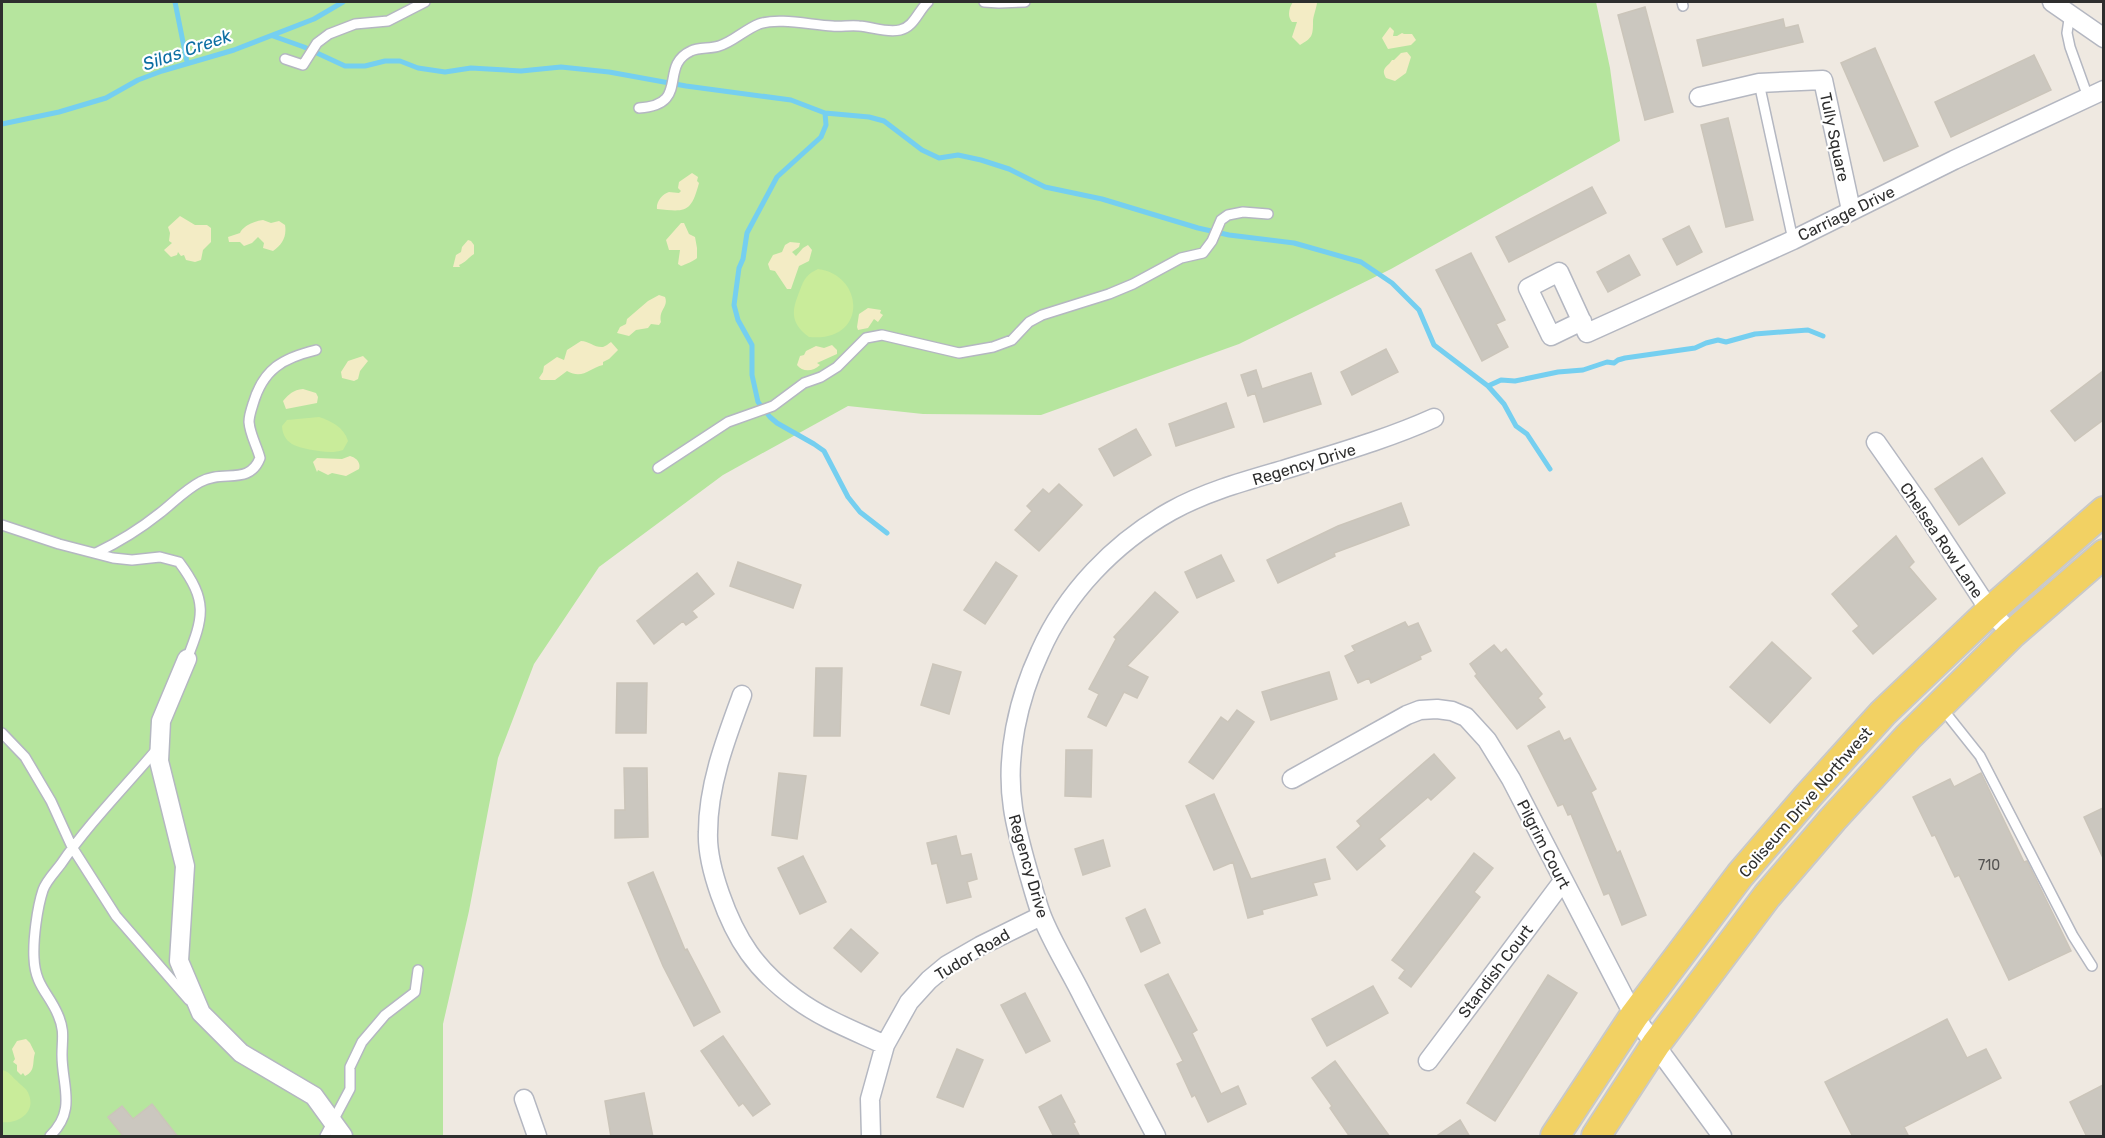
<svg xmlns="http://www.w3.org/2000/svg" width="2105" height="1138" font-family="Rubik,sans-serif">
  <style>
    .green { fill: #b6e59e }
    .sand { fill: #f3ecc5 }
    .pitch { fill: #c9ec9a }
    .lines { fill: none; stroke-linecap: round; stroke-linejoin: round }
    .stream { stroke: #75cff0; stroke-width: 5 }
    .building { fill: #cbc7bf; stroke: #cbc5ba; stroke-width: 1.5 }
    .lane-casing { stroke: #b4b7c1; stroke-width: 12 }
    .street-casing { stroke: #b4b7c1; stroke-width: 21 }
    .primary-casing { stroke: #c9c9c9; stroke-width: 32 }
    .lane { stroke: #fff; stroke-width: 9 }
    .street { stroke: #fff; stroke-width: 18 }
    .primary { stroke: #f2d163; stroke-width: 28 }
    .labels { text-anchor: middle; stroke-width: 4.5; stroke-linejoin: round; paint-order: stroke }
    .number-label { font-size: 14px; fill: #555452 }
    .street-label { font-size: 16px; fill: #2e2e2e; stroke: #fff }
    .water-label { font-size: 18px; font-style: italic; fill: #0d6fa3; stroke: #fff }
  </style>
  <rect width="100%" height="100%" fill="#efe9e1"/>
  <!-- green -->
  <path class="green" d="M2 2H1596L1610 68 1620 141 1391 269 1239 344 1041 415 923 414 848 406 723 475 599 567 534 664 498 758 469 911 443 1024V1136H2Z"/>
  <!-- sand -->
  <path class="sand" d="M1293 2H1316L1317 3C1316 10 1313 16 1313 22 1313 36 1312 38 1300 45L1292 37 1297 22H1292C1287 16 1289 8 1293 2Z
    M1390 27 1394 31 1393 36H1397L1402 33 1404 34H1412L1416 40 1411 45 1388 49 1382 38Z
    M1407 52 1411 57 1406 73 1395 81 1386 78C1380 68 1388 67 1392 60H1394L1401 53Z
    M692 173 698 177 697 181 699 183C691 213 686 212 657 209 656 202 662 194 669 192L679 193 681 191 678 188 679 182Z
    M180 216 195 225H207L211 228V242L203 250 201 260 195 262 186 260 184 255 181 256 178 252 177 255 171 257 164 250 172 243 169 241 170 233 168 227Z
    M263 220 271 223 279 221 285 225C287 237 282 245 273 251L263 248 264 243 258 237 252 243 244 246 240 242H229L228 237 240 233C243 226 254 221 263 220Z
    M681 223H684L689 234 695 237 697 248V258C695 260 685 265 681 266L678 264 680 250H669L666 240Z
    M468 240 471 241 474 245V254C469 257 465 263 459 265L460 267H453L456 255 461 252 462 247Z
    M790 242 800 243 799 247 792 252 796 256 803 248 808 245 812 250 809 261 799 266 791 289H787L775 271 770 270 768 264 773 255 782 252 785 245Z
    M659 295 665 297C669 307 658 310 661 322L659 325 651 324 648 328 636 330 629 336 617 333 620 327 626 324 627 319 648 301Z
    M868 308 881 310 880 313 883 315 878 322 874 319 868 328 858 330 857 327 859 314Z
    M581 341C589 341 595 348 603 347 606 346 608 344 611 342L618 350 609 359 603 362V365C589 368 583 380 567 371L555 380H541L539 378 543 372 544 366 557 357 564 360 567 350Z
    M832 345 837 350V354L817 363 820 365C813 372 802 372 797 365L800 356 804 355 806 351 816 346 824 348Z
    M363 356 368 361 360 371 358 379 354 381 342 378 341 372 348 361Z
    M303 389 316 393 318 397 317 403 286 409 283 401C289 394 293 390 303 389Z
    M350 456C357 458 361 463 359 469L346 476 332 473 328 475 318 470 317 472 313 462 317 458 342 459Z
    M26 1039 30 1043 35 1053C32 1062 36 1071 25 1076L23 1073 21 1075 17 1071V1065L13 1062 15 1059 12 1049 17 1041Z"/>
  <!-- pitch -->
  <path class="pitch" d="M818 269C865 275 868 343 809 337 789 322 792 310 800 290 804 279 807 274 818 269Z
    M319 417C331 421 344 427 348 441L343 450C334 453 327 452 319 451 302 448 283 447 282 426L287 420Z
    M2 1070C10 1072 11 1076 17 1081 21 1086 27 1088 29 1095 36 1113 17 1124 2 1122Z"/>
  <g class="lines">
    <!-- stream -->
    <path class="stream" d="M175 2 187 62
      M273 36 304 47 345 66H365L385 61H400L418 68 445 72 471 68 521 71 561 67 609 72 686 86 791 100 825 113 869 117 884 121 922 150 939 158 958 155 981 160 1009 169 1045 187 1102 199 1198 228 1229 235 1294 243 1361 262 1392 283 1419 310 1434 345 1488 386 1504 404 1516 426 1527 434 1550 469
      M825 113 826 125 821 137 777 177 747 233 743 259 739 268 734 305 738 320 752 345V375L758 402 770 417 777 423 814 444 824 451 848 497 860 512 887 533
      M2 124 59 112 106 98 138 80 162 71 234 50 314 19 343 2
      M1488 386 1501 380 1515 381 1558 372 1583 370 1607 362 1614 363 1618 360 1625 358 1695 348 1706 343 1718 340 1726 342 1755 334 1808 330 1823 336"/>
  </g>
  <!-- building -->
  <path class="building" d="M1645 7 1673 112 1645 120 1618 15Z
    M1783 19 1785 28 1798 25 1803 42 1703 66 1697 40Z
    M1875 48 1918 146 1884 161 1841 63Z
    M2034 55 2051 90 1951 137 1935 102Z
    M1728 118 1753 220 1726 227 1701 125Z
    M1592 187 1606 213 1509 262 1496 237Z
    M1689 226 1702 252 1677 265 1663 239Z
    M1471 253 1505 320 1496 324 1508 347 1482 361 1436 270Z
    M1629 255 1640 275 1608 292 1597 272Z
    M1386 349 1398 372 1352 395 1341 372Z
    M1256 370 1262 389 1311 373 1321 404 1264 422 1255 393 1248 396 1241 375Z
    M2103 371V420L2075 441 2051 411Z
    M1226 403 1234 427 1176 446 1169 424Z
    M1136 429 1151 455 1114 476 1099 449Z
    M1982 458 2005 493 1959 525 1935 489Z
    M1059 484 1082 505 1039 551 1015 530 1032 511 1027 506 1043 489 1049 494Z
    M1401 503 1409 525 1334 553 1335 556 1278 583 1267 560 1338 526Z
    M1896 536 1914 562 1909 567 1936 599 1873 654 1853 631 1859 626 1832 594Z
    M1221 555 1234 581 1197 598 1185 572Z
    M738 562 801 585 793 608 730 586Z
    M996 562 1017 576 985 624 964 610Z
    M697 573 714 594 692 611 697 617 686 625 683 621 654 644 637 621Z
    M1155 592 1178 612 1127 666 1148 677 1137 698 1124 692 1106 726 1088 717 1099 694 1089 689 1116 639 1114 637Z
    M1405 622 1408 627 1418 623 1431 651 1420 656 1421 659 1371 683 1369 678 1358 683 1345 656 1355 651 1352 646Z
    M1772 642 1811 678 1770 723 1730 687Z
    M1494 645 1501 653 1506 649 1542 694 1538 698 1545 707 1517 729 1475 676 1477 674 1470 664Z
    M933 664 961 672 949 714 921 705Z
    M816 668H842L840 736H814Z
    M1329 672 1337 699 1271 720 1262 692Z
    M617 683H647L646 733H616Z
    M1237 710 1254 722 1213 779 1189 762 1221 717 1228 722Z
    M1559 731 1564 741 1570 738 1596 789 1591 792 1617 853 1620 851 1646 915 1622 925 1609 893 1604 895 1571 814 1568 815 1563 804 1558 806 1528 746Z
    M1066 750H1092L1091 797 1065 796Z
    M1434 754 1455 778 1431 800 1428 797 1379 839 1385 846 1357 870 1337 847 1361 826 1357 821Z
    M624 768H647L648 837 615 838V810H625Z
    M779 773 806 776 797 839 772 835Z
    M1981 773 2024 862 2027 861 2071 951 2009 980 1959 875 1955 877 1935 835 1932 836 1913 797 1950 779 1954 787Z
    M1214 794 1251 879 1325 859 1330 879 1313 883 1317 895 1262 910 1263 914 1248 918 1233 862 1214 870 1186 806Z
    M2103 808V858L2084 817Z
    M956 836 961 856 971 854 977 879 967 882 971 897 947 903 937 863 932 864 927 843Z
    M1103 840 1110 866 1083 875 1075 849Z
    M1474 853 1493 868 1474 892 1480 897 1411 987 1399 978 1405 970 1392 960Z
    M803 856 826 902 800 914 778 868Z
    M653 872 685 950 687 949 720 1012 694 1026 663 966 628 883Z
    M1145 909 1160 943 1141 952 1126 918Z
    M851 929 878 953 861 972 834 948Z
    M1168 974 1197 1030 1192 1033 1221 1094 1238 1086 1246 1104 1208 1122 1195 1095 1192 1097 1177 1064 1183 1061 1145 985Z
    M1548 975 1577 993 1495 1121 1467 1103Z
    M1373 986 1388 1013 1327 1046 1312 1019Z
    M1025 993 1050 1041 1026 1053 1001 1005Z
    M1947 1019 1967 1058 1986 1049 2001 1078 1904 1127 1909 1137H1853L1825 1082Z
    M723 1036 770 1104 753 1116 743 1103 739 1106 701 1051Z
    M957 1049 983 1060 963 1107 937 1097Z
    M1335 1061 1390 1137H1350L1330 1108 1332 1106 1312 1078Z
    M2103 1085V1137H2087L2070 1102Z
    M644 1093 653 1137H611L605 1101Z
    M1061 1095 1075 1122 1073 1123 1080 1137H1054L1039 1107Z
    M152 1104 178 1137H124L108 1117 122 1106 133 1119Z
    M1460 1120 1470 1137H1435Z"/>
  <g class="lines">
    <defs>
      <path id="lane" d="M984 2 999 3 1025 2
        M1682 2 1683 6
        M2070 13 2067 33 2070 47 2088 97
        M285 59 303 65 317 43 329 34 355 24 388 21 425 2
        M1759 83 1793 240
        M639 108C691 105 658 66 691 51 699 47 710 49 719 46 733 42 744 30 759 24 778 17 811 25 832 26 841 27 850 25 859 26 873 27 886 33 900 30 914 27 918 11 928 2
        M658 468 728 422 773 406 804 383 821 377 837 367 866 338 882 335 959 353 993 347 1012 340 1029 322 1042 315 1109 294 1133 284 1181 258 1203 253 1212 241 1221 220 1228 215 1243 212 1268 214
        M2 525 59 544 113 558 132 560 160 557 179 562C208 601 204 616 187 659
        M96 553C119 542 140 529 160 513 173 503 185 490 200 482 223 469 249 486 260 458 257 446 250 435 249 422 249 416 251 410 253 404 263 369 283 358 316 350
        M1941 707 1980 756 2073 936 2092 966
        M2 733 25 757 51 801 72 847 116 916 189 1000
        M50 1136C77 1110 62 1086 62 1055 62 1039 65 1031 58 1015 49 993 35 986 34 958 33 940 37 908 43 890 46 881 55 872 61 864 89 823 125 787 157 749
        M325 1136 350 1089V1067L362 1042 385 1015 415 992 418 970"/>
      <path id="street" d="M2052 2 2104 38
        M1699 97 1759 83 1823 80 1851 210
        M1582 321 1551 336 1528 288 1559 272 1587 333 1793 240 1954 160 2104 90
        M1876 442 1923 509 1990 611 2012 634
        M187 659 161 721 159 761 185 866 179 961 201 1013 241 1053 314 1096 343 1136
        M742 695C726 738 708 785 708 832 707 853 713 874 720 894 736 940 756 970 796 999 823 1019 855 1031 885 1045
        M1292 779 1407 715 1420 710 1437 709 1452 711 1466 717 1487 740 1511 779 1634 1016 1722 1136
        M1428 1061 1563 881
        M524 1099 537 1136
        M871 1136 870 1099 885 1045 909 1002 929 980 947 965 980 946 1041 916
        M1156 1136C1132 1091 1108 1045 1084 999 1071 972 1051 941 1041 914 1036 900 1032 885 1028 871 1022 850 1016 829 1013 808 1005 756 1018 699 1040 652 1066 593 1114 543 1171 511 1205 492 1245 481 1283 470 1334 454 1385 440 1434 418"/>
      <path id="primary" d="M1555 1136 1634 1016 1740 875 1808 796 1883 713 1990 611 2104 511
        M1596 1136 1656 1044 1767 896 1833 819 1908 737 2012 634 2104 554"/>
    </defs>
    <!-- lane casing -->
    <use href="#lane" class="lane-casing"/>
    <!-- street casing -->
    <use href="#street" class="street-casing"/>
    <!-- primary casing -->
    <use href="#primary" class="primary-casing"/>
    <!-- lane -->
    <use href="#lane" class="lane"/>
    <!-- street -->
    <use href="#street" class="street"/>
    <!-- primary -->
    <use href="#primary" class="primary"/>
  </g>
  <g class="labels">
    <!-- number labels -->
    <g class="number-label">
      <text x="1989" y="870">710</text>
    </g>
    <!-- street labels -->
    <g class="street-label">
      <text transform="translate(1835 137) rotate(78)" y="6">Tully Square</text>
      <text transform="translate(1846 213) rotate(-26)" y="6">Carriage Drive</text>
      <text transform="translate(1304 464) rotate(-17)" y="6">Regency Drive</text>
      <text transform="translate(1942 540) rotate(56)" y="6">Chelsea Row Lane</text>
      <text transform="translate(1805 802) rotate(-49)" y="6">Coliseum Drive Northwest</text>
      <text transform="translate(1544 844) rotate(63)" y="6">Pilgrim Court</text>
      <text transform="translate(1029 866) rotate(74)" y="6">Regency Drive</text>
      <text transform="translate(972 954) rotate(-31)" y="6">Tudor Road</text>
      <text transform="translate(1495 971) rotate(-53)" y="6">Standish Court</text>
    </g>
    <!-- water labels -->
    <g class="water-label">
      <text transform="translate(187 50) rotate(-19)" y="6">Silas Creek</text>
    </g>
  </g>
  <!-- border -->
  <rect width="2105" height="1138" fill="none" stroke="#2e2e2e" stroke-width="6"/>
</svg>
